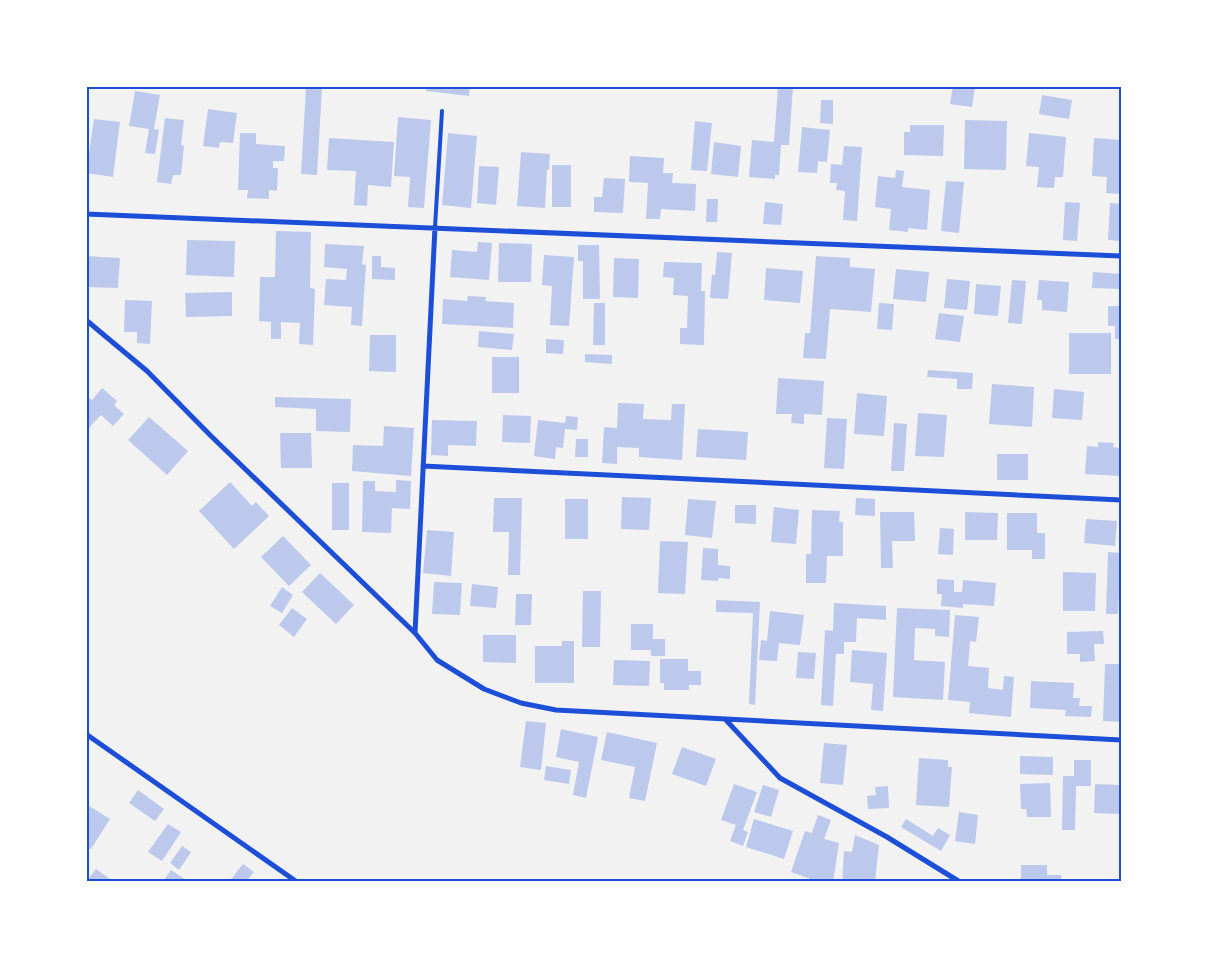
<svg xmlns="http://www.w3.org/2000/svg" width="1207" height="968" font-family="'Fira Sans',sans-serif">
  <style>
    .building { fill: #bdc9ec }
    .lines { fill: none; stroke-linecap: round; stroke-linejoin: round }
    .service { stroke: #1d4ed8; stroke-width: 4 }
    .minor { stroke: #1d4ed8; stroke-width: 5 }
    .neatline { fill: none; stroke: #1d4ed8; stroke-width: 2 }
  </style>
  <rect width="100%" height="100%" fill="#f2f2f2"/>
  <!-- building -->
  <path class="building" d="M427 86H470L469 96 426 91Z
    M778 86H793L789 145H781L779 175H775V179L749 177 752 140 774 142Z
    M953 86 975 87 972 107 950 104Z
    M306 87H322L317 175 301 174Z
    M135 91 160 95 154 129 159 130 155 154 145 153 149 129 129 126Z
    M1042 95 1072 100 1069 119 1039 114Z
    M821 100H833V124L820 123Z
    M208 109 237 113 233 143 220 142 219 148 203 146Z
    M398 117 431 120 424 208 408 207 410 177 394 176Z
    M165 118 184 120 181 145 184 146 181 175H173L171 184 157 182Z
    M94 119 120 122 113 177 86 173V153L89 154Z
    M965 120 1007 121 1006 170 964 169Z
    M695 121 712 123 707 171 691 170Z
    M910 125H944L943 156 904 155V132H910Z
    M802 127 830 130 827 162 818 161 817 173 798 172Z
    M240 133H256V144L285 146 284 161H273V168H278L277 191 269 190V199L247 198 248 190H238Z
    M448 133 477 136 471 208 442 205Z
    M1029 133 1066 137 1063 177H1055L1054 188 1037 187 1039 167 1026 166Z
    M329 138 394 142 391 187 368 185 367 206 354 205 356 171 327 170Z
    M1094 138 1121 140V194L1106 193 1107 177 1092 176Z
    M714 142 741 146 738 177 711 174Z
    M844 146 862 147 857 221 843 220 845 191 836 190 837 183H830L831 164 842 165Z
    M521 152 550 154 549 170H547L545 208 517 206Z
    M630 156 664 158 663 173H673L672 183 696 184 695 211 661 209 660 219H646L648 183 629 182Z
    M552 165H571V207H552Z
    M479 166 499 167 496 205 477 203Z
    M896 170 904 171 902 187 930 190 927 230 908 228V232L889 230 891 209 875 207 878 176 895 178Z
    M604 178 625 179 623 213 594 212V197H602Z
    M946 181 964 182 959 233 941 231Z
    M707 199H718L717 222H706Z
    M765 202 783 204 781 225 763 224Z
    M1065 202 1080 203 1077 241 1063 240Z
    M1110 203 1121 204V241L1108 240Z
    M276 231 311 232 310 288 315 289 313 345 299 344 300 323 281 322V339H271V322L259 321 260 277H275Z
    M187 240 235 241 234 277 186 275Z
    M478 242 492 243 489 280 450 277 452 250 477 252Z
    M499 243 532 244 531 282H498Z
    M325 244 364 246 362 264 366 265 362 326 351 325 352 307 324 305 326 279 346 280 347 269 324 267Z
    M578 245H599L600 299H583V261H578Z
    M717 252 732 253 728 299 710 298 712 274 715 275Z
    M544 255 574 257 569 326 550 325 552 286 542 285Z
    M86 256 120 258 118 288 86 287Z
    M372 256H381V267L395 268V280L372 279Z
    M816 256 850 258V267L875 269 871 312 830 309 826 359 803 358 805 333H810Z
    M614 258 639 259 638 298 613 297Z
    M664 262 702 263 701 291H705L704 345 680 344V328H687L688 296 673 295 674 278 663 277Z
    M766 268 803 271 800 303 764 300Z
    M896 269 929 272 926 302 893 299Z
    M1093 272 1121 274V289L1092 288Z
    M947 279 970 281 967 310 944 308Z
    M1012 280 1026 281 1022 324 1008 323Z
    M1039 280 1069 282 1067 312 1042 310V300H1037Z
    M976 284 1001 286 998 316 974 314Z
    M232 292V316L186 317 185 293Z
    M468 296 486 297 485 301 514 303 513 328 442 324 443 299 467 301Z
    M125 300 152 301 150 344 137 343V332H124Z
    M594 303H605V345H593Z
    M879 303 894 304 892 330 877 329Z
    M1108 306H1121V339H1115V326H1108Z
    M939 313 964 316 960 342 935 339Z
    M479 331 514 334 512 350 478 347Z
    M1069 333H1111V374H1069Z
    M370 335H396V372L369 371Z
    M546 339 564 340 563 354 546 353Z
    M585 354 612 355V364L585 362Z
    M492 357H519V393H492Z
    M928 370 973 373 972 389H957V379L927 377Z
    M778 378 824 381 822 415 804 414V424L791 423 792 414H776Z
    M992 384 1034 387 1032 427 989 424Z
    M102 388 117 401 114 405 124 414 113 426 101 415 86 431V396L92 400Z
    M1054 389 1084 392 1082 420 1052 418Z
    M857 393 887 396 884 436 854 434Z
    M275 397 351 399 350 432 316 431V409L275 407Z
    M618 403 644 404 643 419 671 420 672 404H685L682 460 639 457V448L617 447V464L602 463 604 427 617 428Z
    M918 413 947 415 944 457 915 456Z
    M503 415 531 416 530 443 502 442Z
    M566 416 578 417 577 430 565 429 563 448 556 447 555 459 534 456 538 420 565 423Z
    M149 417 188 451 167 475 128 440Z
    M827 418 847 419 844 469 824 468Z
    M432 420 477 421 476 446 448 445V456L431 455Z
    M894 423 907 424 904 471H891Z
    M384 426 414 428 411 476 352 471 353 445 383 446Z
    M698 429 748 432 746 460 696 457Z
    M280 433H311L312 468H281Z
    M576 439H588V457H575Z
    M1098 442 1114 443 1113 447 1121 448V476L1085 474 1087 446 1098 447Z
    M997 454H1028V480H997Z
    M396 480 411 481 410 509 392 508 391 533 362 532 363 481H375V491L396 492Z
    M230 482 252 506 256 502 269 516 234 549 199 511Z
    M332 483H349V530H332Z
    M622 497 651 498 649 530 621 529Z
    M494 498H522L520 575H508L509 532H493Z
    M856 498 875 499V516L855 515Z
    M565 499H588V539H565Z
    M688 499 716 501 712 538 685 535Z
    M735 505H756V524L735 523Z
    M774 507 799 510 796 544 771 542Z
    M812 510 840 511 839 522H843V556H827L826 583H806V554H811Z
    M880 512H914L915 541H892L893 568H881Z
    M965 512 998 513 997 540H965Z
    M1007 513H1037V533H1045V559H1032V550H1007Z
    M1086 519 1117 521 1115 546 1084 543Z
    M940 528 954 529 953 555 938 554Z
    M427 530 454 532 451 576 423 573Z
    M283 536 311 565 289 586 261 557Z
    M660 541 688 542 685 594 658 593Z
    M703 548 718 549V565L730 566V579L718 578V581L701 580Z
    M1108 552 1121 553 1118 614H1106Z
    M1063 572 1096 573 1095 611H1063Z
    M320 573 354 605 336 624 302 592Z
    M937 579 954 580V592H962L963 580 996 583 994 606 963 604V608L941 606 942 594H937Z
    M434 582 462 583 460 615 432 614Z
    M472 584 498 587 496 608 470 606Z
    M282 587 293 595 282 613 270 606Z
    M583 591H601L600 647H582Z
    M516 594H532L531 625H515Z
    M716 600 760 602 755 705 749 704 753 613 716 612Z
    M834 603 886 606V620L857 618 856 642H844V654H836L833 706 821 705 825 630 833 631Z
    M292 608 307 619 294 637 279 625Z
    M897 608 950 610 949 637 935 636V629L915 628 914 660 945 662 943 700 893 697Z
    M770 611 804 615 800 645 779 643 777 661 759 660 761 640 767 641Z
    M955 615 979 617 976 642 970 641 968 666 989 668 988 688 1003 690 1004 676 1014 677 1011 717 969 713 970 702 948 700Z
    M631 624H653V639H665V656H651V650H631Z
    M1103 631 1104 644H1094L1095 661 1080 662V654H1067V632Z
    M483 635H516V663L483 662Z
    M562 641H574V683H535V646H562Z
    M852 650 887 653 883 711 871 710 873 684 850 682Z
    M798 652 816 653 814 679 796 678Z
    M660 659H688V671H701V685H689V690H664V683H660Z
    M614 660 650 661 649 686 613 685Z
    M1105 664H1121V722L1103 721Z
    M1031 681 1074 683 1073 698H1080L1079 706H1092L1091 717 1065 716 1066 710 1030 708Z
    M526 721 546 723 541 770 520 767Z
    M561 729 598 737 586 798 573 795 579 762 556 757Z
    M607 732 657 743 645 801 629 798 635 767 601 760Z
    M824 743 847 745 843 785 820 783Z
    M682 747 716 759 706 786 672 774Z
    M1020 756 1053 757V775L1020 774Z
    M919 758 948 760V767H952L949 807 916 805Z
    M1074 760H1091V786H1076L1075 830H1062L1063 776H1074Z
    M546 766 571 770 569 784 544 780Z
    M1050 783 1051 817H1027L1026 809H1021L1020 784Z
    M734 784 757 792 743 830 748 832 743 846 730 841 736 825 721 820Z
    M1095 784 1121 785V814L1094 813Z
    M763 785 779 790 771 817 754 812Z
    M888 786 889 808 868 809 867 796 876 795 875 787Z
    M138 790 164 809 155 821 129 803Z
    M86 804 110 819 91 849 86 847Z
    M959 812 978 815 975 844 955 841Z
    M818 815 831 820 824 839 839 843 833 882H819L791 872 805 831 812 833Z
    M754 819 793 831 784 859 746 847Z
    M906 819 933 836 938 828 950 835 941 851 901 827Z
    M168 824 181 832 162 861 148 852Z
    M855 835 879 845 875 882H842L844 851 852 852Z
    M182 846 191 852 179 870 170 863Z
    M243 864 254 872 246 882H229Z
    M1021 865H1047V875H1061V882H1021Z
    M96 869 114 882H86Z
    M171 870 189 882H163Z"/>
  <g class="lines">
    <!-- service -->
    <path class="service" d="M435 227 442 111"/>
    <!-- minor -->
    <path class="minor" d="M86 214 1121 256
      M86 320 147 371 211 436 415 633 437 660 484 689 521 703 556 710 1121 740
      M423 466 1121 500
      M415 633 435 227
      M725 719 780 778 887 837 960 882
      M86 734 297 882"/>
  </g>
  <!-- border -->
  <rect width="1207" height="968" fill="none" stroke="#ffffff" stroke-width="175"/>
  <rect x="88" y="88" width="1032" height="792" class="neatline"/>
</svg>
